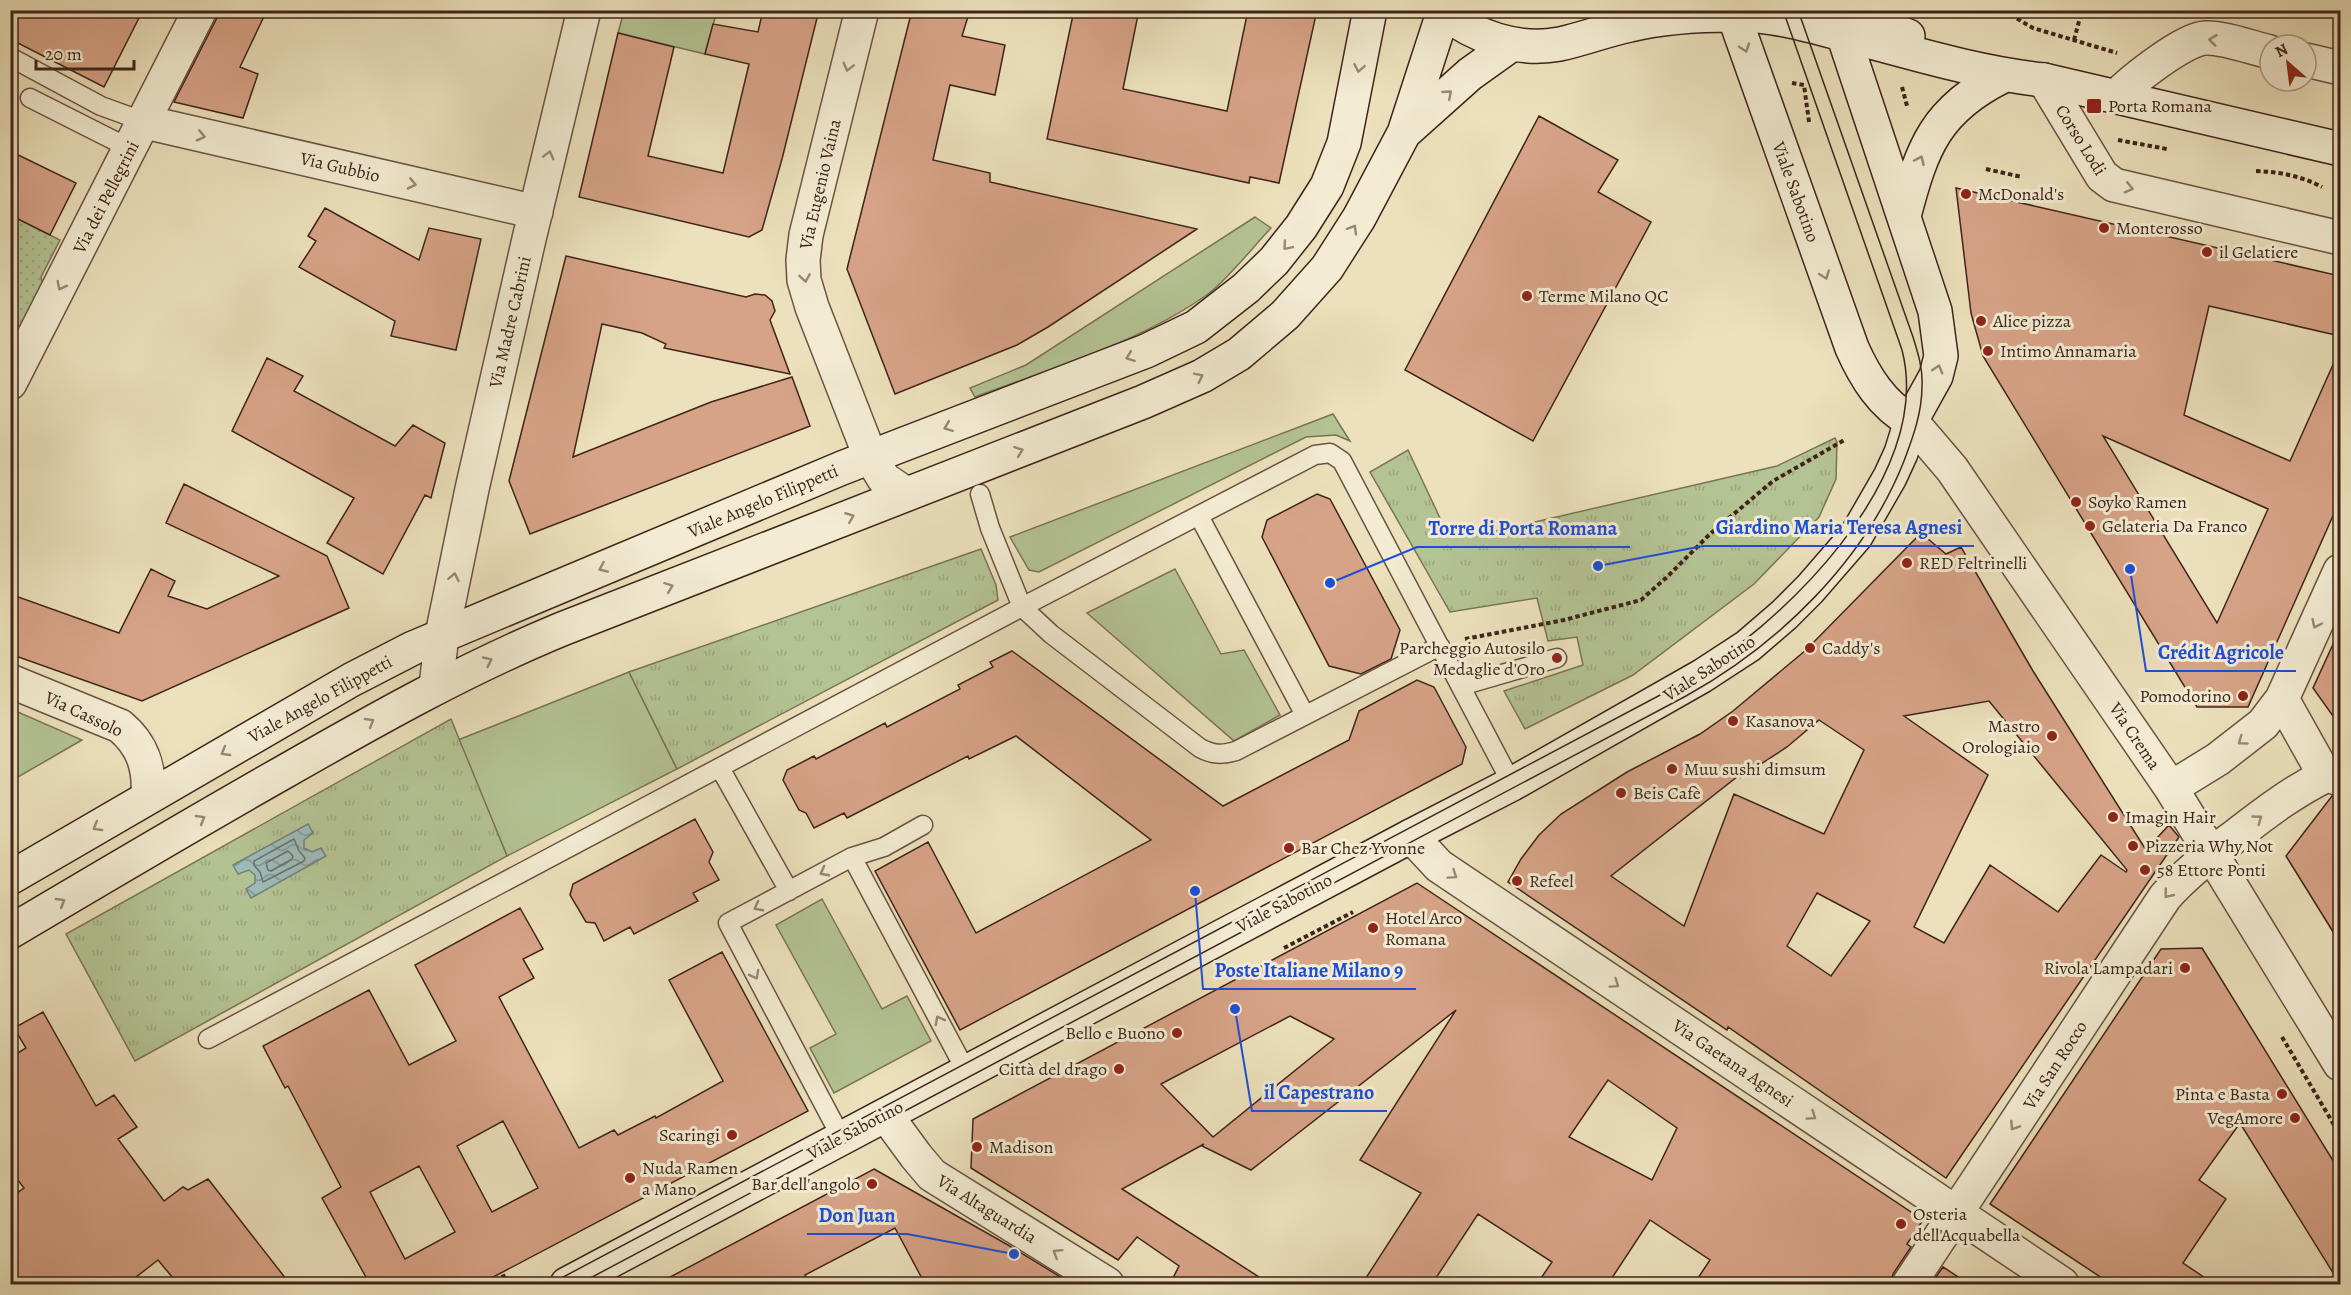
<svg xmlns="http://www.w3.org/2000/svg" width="2351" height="1295" font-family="Alegreya,serif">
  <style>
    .grass { fill: #b4c393; stroke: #797457; stroke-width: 1.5 }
    .park { fill: url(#park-tufts); stroke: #797457; stroke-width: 1.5 }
    .garden { fill: url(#garden-dots); stroke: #797457; stroke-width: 1.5 }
    .water { fill: url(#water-waves); stroke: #767f7a; stroke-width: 1.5 }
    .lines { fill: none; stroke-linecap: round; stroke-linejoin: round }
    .shore { stroke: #6d706a; stroke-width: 1.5 }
    .building { fill: #d7a387; stroke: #3e241b; stroke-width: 1.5; fill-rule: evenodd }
    .lane-casing { stroke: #6a5343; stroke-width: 21 }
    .street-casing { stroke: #6a5343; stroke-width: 36 }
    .secondary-casing { stroke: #3e241b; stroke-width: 36 }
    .path { stroke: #3e241b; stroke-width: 4; stroke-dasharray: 4.5 3; stroke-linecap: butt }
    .lane { stroke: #f3ecd3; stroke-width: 18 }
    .street { stroke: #f3ecd3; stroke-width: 33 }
    .secondary { stroke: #f3ecd3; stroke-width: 33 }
    .tram { stroke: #3e241b; stroke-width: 1.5 }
    .oneway { stroke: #988877 }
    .poi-dot { fill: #8f2418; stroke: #f3ecd3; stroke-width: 2 }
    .labels { text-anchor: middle; stroke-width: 6; stroke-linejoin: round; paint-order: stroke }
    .poi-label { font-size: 18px; fill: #3e241b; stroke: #f3ecd3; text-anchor: start }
    .street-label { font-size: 18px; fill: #3e241b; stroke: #f3ecd3 }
    .leader { fill: none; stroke: #1d4ed8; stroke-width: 2 }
    .callout-dot { fill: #1d4ed8; stroke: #f3ecd3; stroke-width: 2 }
    .callout-label { font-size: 20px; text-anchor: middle; font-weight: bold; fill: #1d4ed8; stroke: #f3ecd3; stroke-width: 6; stroke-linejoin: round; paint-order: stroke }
  </style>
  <defs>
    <pattern id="park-tufts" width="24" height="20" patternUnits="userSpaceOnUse" patternTransform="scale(1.5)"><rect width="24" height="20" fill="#b4c393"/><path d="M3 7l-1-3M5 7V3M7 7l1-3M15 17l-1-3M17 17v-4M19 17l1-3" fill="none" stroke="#9ca77e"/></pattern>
    <pattern id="garden-dots" width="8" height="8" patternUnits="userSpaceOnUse" patternTransform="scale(1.5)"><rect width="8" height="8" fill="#b4c393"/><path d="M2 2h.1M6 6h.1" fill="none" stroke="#9ca77e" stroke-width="1.8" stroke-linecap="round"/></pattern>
    <pattern id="water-waves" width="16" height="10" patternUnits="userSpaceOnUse" patternTransform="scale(1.5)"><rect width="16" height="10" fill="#9cbbba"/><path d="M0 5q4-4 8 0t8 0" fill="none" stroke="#819896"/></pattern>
  </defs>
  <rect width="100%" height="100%" fill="#ece1bc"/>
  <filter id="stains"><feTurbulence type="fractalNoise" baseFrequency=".00333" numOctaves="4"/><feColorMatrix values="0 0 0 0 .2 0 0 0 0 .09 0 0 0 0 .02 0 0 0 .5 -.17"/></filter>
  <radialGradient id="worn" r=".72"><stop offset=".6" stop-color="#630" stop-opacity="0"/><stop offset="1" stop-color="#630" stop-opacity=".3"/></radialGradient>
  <!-- grass -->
  <path class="grass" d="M624 11H717L705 54 618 33Z
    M1255 217 1271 228C1253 247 1227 280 1208 294 1141 342 1052 368 975 397L970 388 1026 365Z
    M1333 414 1350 441 1336 435 1306 437 1039 572 1029 570 1010 537Z
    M1175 569 1221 654 1244 650 1280 715 1234 741 1087 613Z
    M629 672 677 769 507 856 458 740Z
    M10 709H11L82 740 11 781Z
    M822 899 882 1009 907 996 931 1041 834 1093 810 1048 836 1034 776 925Z"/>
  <!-- park -->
  <path class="park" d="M1835 438 1837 442 1836 479 1819 517 1754 584 1633 675 1525 729 1504 691 1583 665 1577 637 1548 641 1537 598 1450 612 1370 472 1408 450 1447 533 1483 534 1777 466Z
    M981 549 996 585 998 600 677 769 629 672Z
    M451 719 507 856 135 1061 66 934Z"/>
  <!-- garden -->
  <path class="garden" d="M10 215 60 240 41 277 44 291 28 324 11 327Z"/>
  <!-- water -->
  <path class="water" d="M308 824 313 833 304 840V848L312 852 321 848 326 856 251 898 246 889 255 883V875L249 870 238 874 233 865Z"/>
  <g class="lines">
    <!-- shore -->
    <path class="shore" d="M294 839 299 851 305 858 304 861 263 882 260 872 254 865V861Z
      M288 851 293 856 292 859 271 871 268 870 266 863Z"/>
  </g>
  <!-- building -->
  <path class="building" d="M10 10H143L104 87 10 39Z
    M221 10H267L240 67 258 74 243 118 174 102Z
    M763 10H819L782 159 762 230 749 237 579 197 618 33 674 47 648 156 723 173 749 64 705 54 713 24 758 32Z
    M912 10H970L962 36 1005 45 995 95 950 85 933 160 990 173V182L1197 229 1048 327 1017 345 895 394 847 269Z
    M1074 10H1139L1123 89 1227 111 1248 10H1317L1279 183 1250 177 1249 183 1047 139Z
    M1539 116 1618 160 1598 192 1651 222 1533 441 1405 370Z
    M10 151 76 183 50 235 10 215Z
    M1956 188 2340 276V336L2209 306 2184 415 2290 461 2340 349V500L2248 707H2197L1983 356 1971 313ZM2103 436 2268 509 2217 623Z
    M325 208 419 260 429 228 481 239 456 350 391 336 395 321 299 267 316 241 308 236Z
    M566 256 746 297 755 294 765 295 772 301 775 311 770 320 790 374 664 348 666 344 642 333 602 324 573 457 711 402 792 377 810 426 530 534 509 481Z
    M267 358 303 376 294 391 395 446 413 425 445 443 431 498 425 495 383 574 327 543 354 498 232 431Z
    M184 484 327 556 349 608 142 701 10 654V594L119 633 151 569 175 581 168 596 207 609 279 576 166 523Z
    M1317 494 1330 499 1400 630 1391 659 1361 674 1329 666 1262 537 1267 520Z
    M1921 533 1946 554 1961 547 2033 671 2146 850 2169 825 2179 837 1946 1178 1728 1027 1727 1030 1508 882 1521 859 1539 835 1561 814 1627 772 1700 734 1733 711 1806 650ZM1989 701 2127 870 2126 872 2101 855 2058 912 1990 865 1944 943 1914 927 1988 775 1904 716ZM1819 720 1864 750 1824 834 1734 794 1684 926 1611 876 1742 773 1741 777 1787 747ZM1817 893 1870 921 1831 976 1787 946Z
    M2340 629V726L2313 688Z
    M1012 651 1223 806 1349 740 1359 711 1417 680 1434 687 1466 747 1462 764 960 1030 875 871 928 842 976 933 1151 840 1016 736 969 759 968 756 847 818 844 813 814 828 806 813 799 810 783 780 787 770 814 756 816 759 885 723 887 727 960 689 958 685 993 667 990 662Z
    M2332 796 2340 797V943L2286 856Z
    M695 819 713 852 709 862 719 880 693 893 698 901 634 934 630 927 604 941 595 923 586 922 570 895 573 884Z
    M1417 883 1923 1220 1907 1244 1911 1247 1893 1274 1891 1284H1694L1710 1260 1650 1220 1608 1284H1537L1552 1262 1478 1214 1432 1284H1362L1421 1193 1360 1160 1456 1010 1251 1170 1202 1146 1204 1144 1122 1189 1270 1284H1170L1179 1266 1137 1237 1118 1260 971 1168 973 1119ZM1290 1016 1334 1039 1213 1137 1161 1084ZM1608 1080 1677 1128 1652 1180 1569 1137Z
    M520 908 543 949 523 959 534 978 499 997 579 1148 614 1130 618 1135 655 1116 656 1118 723 1081 669 980 722 952 808 1111 480 1284H357L367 1279 322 1198 341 1187 288 1086 285 1088 263 1046 369 990 409 1065 456 1041 415 965ZM503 1121 538 1188 492 1212 457 1146ZM419 1166 455 1232 405 1259 370 1192Z
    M2202 948 2340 1172V1284L2240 1123 2199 1180 2226 1199 2183 1263 2214 1284H2111L1990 1204 2161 949Z
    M43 1012 96 1106 114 1095 137 1127 118 1139 164 1201 183 1187 188 1190 208 1179 290 1284H178L158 1260 127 1284H10V1198L24 1188 10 1170V1058L26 1048 14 1028Z
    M874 1169 1008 1245 1072 1284H925L895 1228 805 1275 810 1284H657Z
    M1943 1267 1969 1284H1931Z"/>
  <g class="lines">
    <defs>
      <path id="lane" d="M10 57 101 106 145 122
        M30 98 131 149
        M980 494 990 528 1022 607 1051 634 1200 748C1213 755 1222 755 1236 751L1440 646
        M1199 516 1305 715
        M1461 686 1557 658
        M720 768 789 891
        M852 857 884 847 923 825
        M208 1039 1022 607 1315 455 1330 453 1342 461 1512 784
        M841 1137 728 923 852 857 966 1071"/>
      <path id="street" d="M862 10 806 235 803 260 804 280 812 307 870 456 884 479 906 494
        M2306 60 2340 68
        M2044 80 2102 176 2114 185 2340 238
        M2116 97C2131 81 2184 39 2205 38 2224 37 2252 48 2270 52
        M145 122 536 212
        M10 383 200 10
        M1911 421 1952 469 2171 788 2340 1064
        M10 681 120 726C143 745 150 768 148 797
        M436 686 442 635 472 489 529 239 584 10
        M2282 699 2319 765 2327 775
        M2171 788 2218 759 2263 724 2282 699 2340 571
        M1411 836 1439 866 2062 1284
        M886 1115 916 1156 932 1175 1107 1284
        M1909 1284 2165 897C2186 873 2212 853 2238 834 2266 812 2294 791 2327 775L2340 779"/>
      <path id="secondary" d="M1441 10C1475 37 1517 52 1560 44 1583 39 1606 30 1630 25 1663 17 1699 15 1733 15 1772 14 1812 26 1849 36 1913 53 1978 73 2044 80L2340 149
        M1732 10 1852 348C1865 377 1882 405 1911 421
        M1858 10 1882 26 1908 36
        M1404 133 1470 74 1512 44
        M1904 216C1922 147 1936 109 2003 76
        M10 878 351 680 413 648 842 468 1146 351 1196 327 1246 288 1274 261 1301 227 1327 186 1344 143 1370 10
        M10 932C101 878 192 824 284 772 375 720 465 669 562 629L1143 402 1202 376 1239 354 1285 315 1327 268 1359 218 1404 133 1444 10
        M567 1284 1411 836 1512 784 1702 676 1748 646 1784 615 1810 589 1856 536 1890 477 1901 453 1911 421 1936 376 1941 356 1935 311 1835 10"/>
    </defs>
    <!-- lane casing -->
    <use href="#lane" class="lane-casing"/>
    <!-- street casing -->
    <use href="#street" class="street-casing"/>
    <!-- secondary casing -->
    <use href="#secondary" class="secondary-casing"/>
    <!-- path -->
    <path class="path" d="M2004 11 2033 28 2117 53
      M2006 11 2081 15
      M2074 40 2082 10
      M1792 83 1804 85 1809 122
      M1902 87 1907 106
      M2118 140 2167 149
      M1986 169 2022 177
      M2256 171C2280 172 2301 176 2322 187
      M1465 639 1564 620 1641 600 1667 577 1710 534 1773 481 1846 439
      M1284 948 1353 912
      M2282 1037 2340 1135
      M488 1284 508 1274"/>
    <!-- lane -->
    <use href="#lane" class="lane"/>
    <!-- street -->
    <use href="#street" class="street"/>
    <!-- secondary -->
    <use href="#secondary" class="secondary"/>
    <!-- tram -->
    <path class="tram" d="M550 1284 1679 685C1780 628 1935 478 1902 350L1783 10
      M579 1284 1686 696C1779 644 1864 562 1904 461 1913 437 1922 413 1922 386 1923 369 1918 353 1913 337L1798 10"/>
  </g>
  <!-- one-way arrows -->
  <defs><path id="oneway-chevron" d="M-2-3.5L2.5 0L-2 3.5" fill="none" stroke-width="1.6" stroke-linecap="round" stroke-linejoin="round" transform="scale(1.5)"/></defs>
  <g class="oneway">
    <use href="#oneway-chevron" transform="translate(2213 40) rotate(-173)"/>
    <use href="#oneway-chevron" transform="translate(1745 48) rotate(72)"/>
    <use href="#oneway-chevron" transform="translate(848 67) rotate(104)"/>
    <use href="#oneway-chevron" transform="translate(1359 68) rotate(101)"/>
    <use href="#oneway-chevron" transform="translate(1448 94) rotate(-41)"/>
    <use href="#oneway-chevron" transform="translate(201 136) rotate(13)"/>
    <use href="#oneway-chevron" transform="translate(549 155) rotate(-76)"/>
    <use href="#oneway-chevron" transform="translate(1920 160) rotate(-66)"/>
    <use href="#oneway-chevron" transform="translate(412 184) rotate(13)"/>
    <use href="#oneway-chevron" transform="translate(2129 188) rotate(13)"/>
    <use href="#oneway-chevron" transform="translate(1353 229) rotate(-59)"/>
    <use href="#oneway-chevron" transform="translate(1287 246) rotate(130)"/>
    <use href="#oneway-chevron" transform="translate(1825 275) rotate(70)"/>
    <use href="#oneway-chevron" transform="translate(805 278) rotate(81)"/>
    <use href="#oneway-chevron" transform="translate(61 286) rotate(117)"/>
    <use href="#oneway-chevron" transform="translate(1130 357) rotate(159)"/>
    <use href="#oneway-chevron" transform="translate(1938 369) rotate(-73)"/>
    <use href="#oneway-chevron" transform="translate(1199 377) rotate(-26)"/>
    <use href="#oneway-chevron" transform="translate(948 427) rotate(159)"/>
    <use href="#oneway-chevron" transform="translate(1019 451) rotate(-21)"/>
    <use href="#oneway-chevron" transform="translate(850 517) rotate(-22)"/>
    <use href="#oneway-chevron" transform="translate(603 568) rotate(157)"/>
    <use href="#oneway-chevron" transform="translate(454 577) rotate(-78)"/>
    <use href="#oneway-chevron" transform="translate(669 587) rotate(-21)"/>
    <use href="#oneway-chevron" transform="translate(2316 624) rotate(115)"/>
    <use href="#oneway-chevron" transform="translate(488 661) rotate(-25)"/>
    <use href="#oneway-chevron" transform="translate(370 722) rotate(-30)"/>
    <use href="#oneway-chevron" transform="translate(2242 741) rotate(144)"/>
    <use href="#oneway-chevron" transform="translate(225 752) rotate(150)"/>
    <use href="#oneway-chevron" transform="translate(201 819) rotate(-30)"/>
    <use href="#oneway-chevron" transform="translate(2258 819) rotate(-36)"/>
    <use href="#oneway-chevron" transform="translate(97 827) rotate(149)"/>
    <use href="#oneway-chevron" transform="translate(824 872) rotate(152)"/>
    <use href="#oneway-chevron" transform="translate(1453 875) rotate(34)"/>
    <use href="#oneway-chevron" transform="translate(2168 894) rotate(129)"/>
    <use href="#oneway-chevron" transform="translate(61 902) rotate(-31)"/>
    <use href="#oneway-chevron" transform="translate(758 907) rotate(152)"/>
    <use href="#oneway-chevron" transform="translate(755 975) rotate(62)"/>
    <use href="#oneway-chevron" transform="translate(1615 984) rotate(34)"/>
    <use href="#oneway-chevron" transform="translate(939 1020) rotate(-118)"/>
    <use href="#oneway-chevron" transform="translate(1812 1116) rotate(34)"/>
    <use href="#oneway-chevron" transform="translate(2014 1126) rotate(123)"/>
    <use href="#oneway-chevron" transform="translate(1057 1253) rotate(-148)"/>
  </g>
  <!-- markers -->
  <g class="poi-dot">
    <rect x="2086" y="98" width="16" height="16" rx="3"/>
    <circle cx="1966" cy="194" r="6"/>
    <circle cx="2104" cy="228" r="6"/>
    <circle cx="2207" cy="252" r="6"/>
    <circle cx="1527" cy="296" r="6"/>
    <circle cx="1981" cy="321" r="6"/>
    <circle cx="1988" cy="351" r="6"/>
    <circle cx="2076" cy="502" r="6"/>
    <circle cx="2090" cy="526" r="6"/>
    <circle cx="1907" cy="563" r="6"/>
    <circle cx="1810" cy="648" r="6"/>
    <circle cx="1557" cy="658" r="6"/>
    <circle cx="2243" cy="696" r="6"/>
    <circle cx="1733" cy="721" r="6"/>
    <circle cx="2052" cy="736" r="6"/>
    <circle cx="1672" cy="769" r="6"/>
    <circle cx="1621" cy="793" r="6"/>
    <circle cx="2113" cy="817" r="6"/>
    <circle cx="2133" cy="846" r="6"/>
    <circle cx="1289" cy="848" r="6"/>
    <circle cx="2145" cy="870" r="6"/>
    <circle cx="1517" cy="881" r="6"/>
    <circle cx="1373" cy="928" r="6"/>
    <circle cx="2185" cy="968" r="6"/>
    <circle cx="1177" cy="1033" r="6"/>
    <circle cx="1119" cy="1069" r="6"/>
    <circle cx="2282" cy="1094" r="6"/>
    <circle cx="2295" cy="1118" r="6"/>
    <circle cx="732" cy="1135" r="6"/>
    <circle cx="977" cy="1147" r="6"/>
    <circle cx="630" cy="1178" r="6"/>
    <circle cx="872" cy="1184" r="6"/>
    <circle cx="1901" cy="1224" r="6"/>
  </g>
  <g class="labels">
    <!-- poi labels -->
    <g class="poi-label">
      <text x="2108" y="112">Porta Romana</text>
      <text x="1978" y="200">McDonald's</text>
      <text x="2116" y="234">Monterosso</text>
      <text x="2219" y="258">il Gelatiere</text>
      <text x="1539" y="302">Terme Milano QC</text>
      <text x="1993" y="327">Alice pizza</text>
      <text x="2000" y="357">Intimo Annamaria</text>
      <text x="2088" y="508">Soyko Ramen</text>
      <text x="2102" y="532">Gelateria Da Franco</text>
      <text x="1919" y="569">RED Feltrinelli</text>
      <text x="1545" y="654" text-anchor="end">Parcheggio Autosilo<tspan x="1545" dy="21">Medaglie d'Oro</tspan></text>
      <text x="1822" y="654">Caddy's</text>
      <text x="2231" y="702" text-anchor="end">Pomodorino</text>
      <text x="1745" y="727">Kasanova</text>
      <text x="2040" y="732" text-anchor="end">Mastro<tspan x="2040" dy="21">Orologiaio</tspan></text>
      <text x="1684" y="775">Muu sushi dimsum</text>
      <text x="1633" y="799">Beis Cafè</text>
      <text x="2125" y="823">Imagin Hair</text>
      <text x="2145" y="852">Pizzeria Why Not</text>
      <text x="1301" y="854">Bar Chez Yvonne</text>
      <text x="2157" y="876">58 Ettore Ponti</text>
      <text x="1529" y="887">Refeel</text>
      <text x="1385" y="924">Hotel Arco<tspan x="1385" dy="21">Romana</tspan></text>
      <text x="2173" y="974" text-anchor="end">Rivola Lampadari</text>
      <text x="1165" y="1039" text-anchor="end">Bello e Buono</text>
      <text x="1107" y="1075" text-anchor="end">Città del drago</text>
      <text x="2270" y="1100" text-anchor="end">Pinta e Basta</text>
      <text x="2283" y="1124" text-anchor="end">VegAmore</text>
      <text x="720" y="1141" text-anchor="end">Scaringi</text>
      <text x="989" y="1153">Madison</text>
      <text x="642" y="1174">Nuda Ramen<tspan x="642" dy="21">a Mano</tspan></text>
      <text x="860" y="1190" text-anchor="end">Bar dell'angolo</text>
      <text x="1913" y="1220">Osteria<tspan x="1913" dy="21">dell'Acquabella</tspan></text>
    </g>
    <!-- street labels -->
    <g class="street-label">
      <text transform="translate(2081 140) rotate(58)" y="6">Corso Lodi</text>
      <text transform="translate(340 167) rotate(13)" y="6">Via Gubbio</text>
      <text transform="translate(820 184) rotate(-77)" y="6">Via Eugenio Vaina</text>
      <text transform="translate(1796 192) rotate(70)" y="6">Viale Sabotino</text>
      <text transform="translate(106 197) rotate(-63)" y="6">Via dei Pellegrini</text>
      <text transform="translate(510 322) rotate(-77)" y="6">Via Madre Cabrini</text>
      <text transform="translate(763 501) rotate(-23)" y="6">Viale Angelo Filippetti</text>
      <text transform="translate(1709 668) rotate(-33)" y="6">Viale Sabotino</text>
      <text transform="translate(320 699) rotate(-29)" y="6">Viale Angelo Filippetti</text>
      <text transform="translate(84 714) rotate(25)" y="6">Via Cassolo</text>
      <text transform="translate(2135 736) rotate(56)" y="6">Via Crema</text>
      <text transform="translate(1284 903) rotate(-28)" y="6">Viale Sabotino</text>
      <text transform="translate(1733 1063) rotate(34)" y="6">Via Gaetana Agnesi</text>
      <text transform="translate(2055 1065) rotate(-57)" y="6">Via San Rocco</text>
      <text transform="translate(855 1130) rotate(-28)" y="6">Viale Sabotino</text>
      <text transform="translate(987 1209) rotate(32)" y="6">Via Altaguardia</text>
    </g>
  </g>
  <!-- callouts -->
  <path class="leader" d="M1598 566L1703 546H1974M1330 583L1417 547H1630M2130 569L2146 671H2296M1195 891L1203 989H1416M1235 1009L1252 1111H1387M1014 1254L907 1234H807"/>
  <g class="callout-dot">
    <circle cx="1598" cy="566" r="6"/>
    <circle cx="1330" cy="583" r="6"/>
    <circle cx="2130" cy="569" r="6"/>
    <circle cx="1195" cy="891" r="6"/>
    <circle cx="1235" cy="1009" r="6"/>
    <circle cx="1014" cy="1254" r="6"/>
  </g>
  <g class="callout-label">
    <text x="1839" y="534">Giardino Maria Teresa Agnesi</text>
    <text x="1523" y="535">Torre di Porta Romana</text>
    <text x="2221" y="659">Crédit Agricole</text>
    <text x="1309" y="977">Poste Italiane Milano 9</text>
    <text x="1319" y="1099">il Capestrano</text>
    <text x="857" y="1222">Don Juan</text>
  </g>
  <!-- margin -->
  <rect width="2351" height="1295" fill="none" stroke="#ece1bc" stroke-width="36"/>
  <rect x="12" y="12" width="2327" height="1271" fill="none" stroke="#3e241b" stroke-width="3"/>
  <rect x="18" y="18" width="2315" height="1259" fill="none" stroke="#3e241b" stroke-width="1.5"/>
  <!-- north arrow -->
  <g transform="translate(2288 63) rotate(332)"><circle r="28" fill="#f3ecd3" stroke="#ab9c89" stroke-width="1.5"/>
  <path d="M0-4.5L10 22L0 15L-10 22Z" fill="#8f2418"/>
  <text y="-9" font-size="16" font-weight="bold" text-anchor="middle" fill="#3e241b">N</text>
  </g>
  <!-- scale -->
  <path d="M36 60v9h98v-9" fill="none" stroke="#3e241b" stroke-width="3"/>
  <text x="45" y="60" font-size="18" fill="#3e241b" stroke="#f3ecd3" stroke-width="4.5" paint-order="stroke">20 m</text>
  <rect width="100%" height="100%" filter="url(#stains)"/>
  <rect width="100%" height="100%" fill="url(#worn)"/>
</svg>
